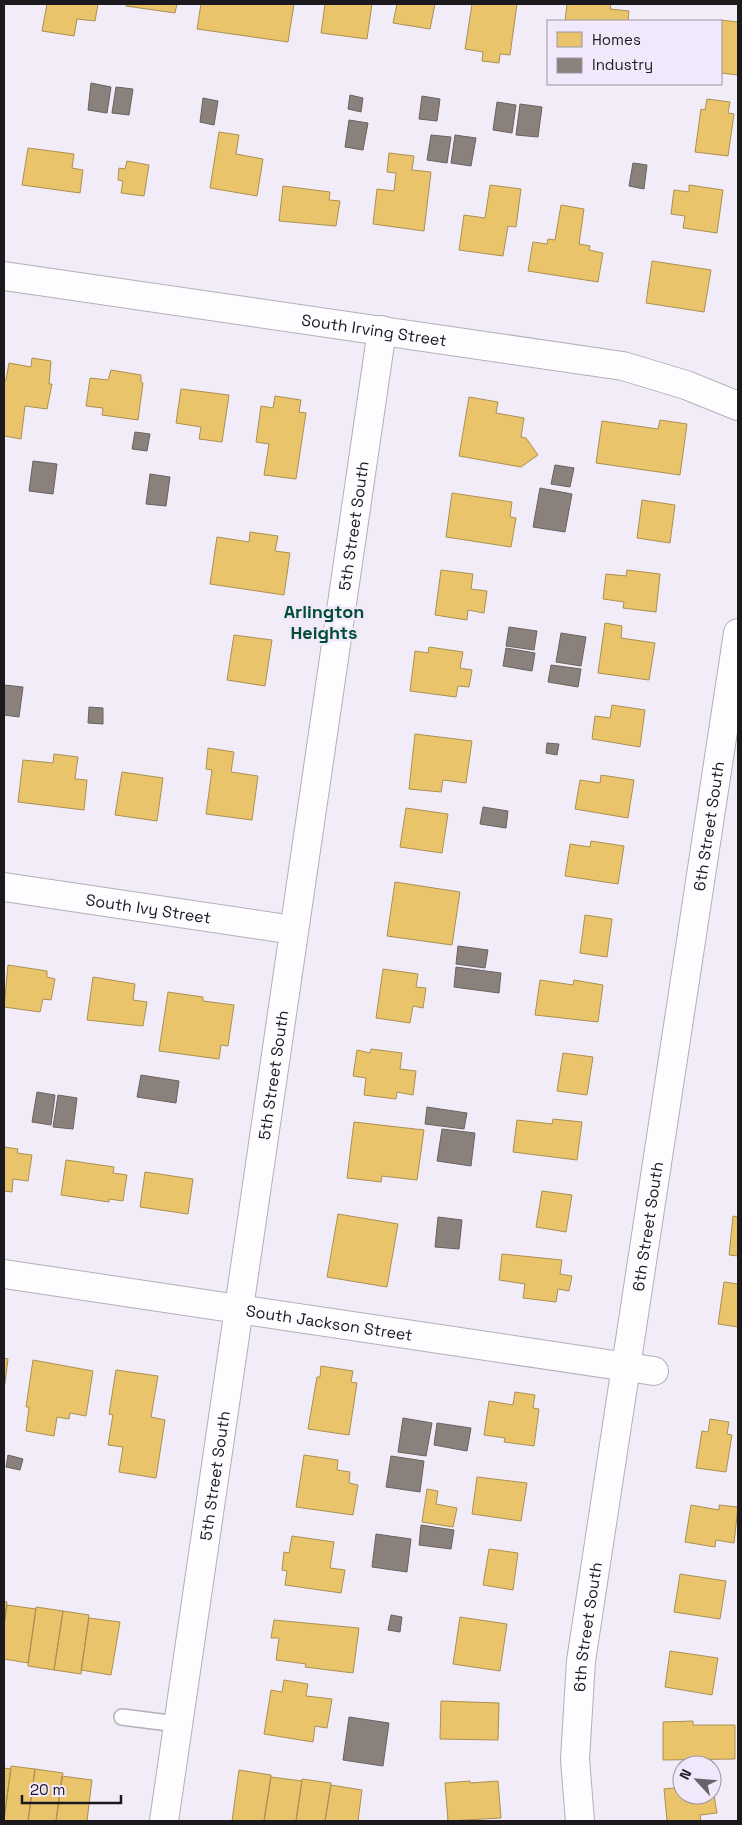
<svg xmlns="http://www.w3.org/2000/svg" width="742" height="1825" font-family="'Space Grotesk',sans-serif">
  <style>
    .homes { fill: #e9c46a; stroke: #ab9053 }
    .industry { fill: #8a817c; stroke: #696260 }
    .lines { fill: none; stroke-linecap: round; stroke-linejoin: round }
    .lane-casing { stroke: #b3b0b7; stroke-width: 18 }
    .street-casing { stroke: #b3b0b7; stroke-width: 30 }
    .lane { stroke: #fdfcfe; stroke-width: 15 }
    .street { stroke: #fdfcfe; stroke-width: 28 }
    .labels { text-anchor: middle; stroke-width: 5; stroke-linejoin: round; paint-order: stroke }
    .street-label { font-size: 16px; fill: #1b181e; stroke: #f1e8fb }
    .neighbourhood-label { font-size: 18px; font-weight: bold; fill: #004e36; stroke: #f1e8fb }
  </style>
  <rect width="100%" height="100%" fill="#f1ecf7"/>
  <!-- homes -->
  <path class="homes" d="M47 4H98L95 21 77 19 74 36 42 31Z
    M126 4H177L175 13 126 6Z
    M201 4H294L288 42 197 29Z
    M325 4H372L367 39 321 33Z
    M397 4H435L430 29 393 23Z
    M472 4H517L510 55 500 54 499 63 482 61 483 52 465 49Z
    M567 4H611L610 9 629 11 628 21H565Z
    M720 20 738 22V75L721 73Z
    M707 99 730 102 728 113 734 114 728 156 695 152 701 109 705 110Z
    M219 132 239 135 236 154 263 159 257 196 210 188Z
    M28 148 74 154 72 168 83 170 80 193 22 185Z
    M389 153 414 156 412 170 431 172 424 231 373 224 377 189 394 191 396 173 387 172Z
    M127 161 149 165 144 196 121 193 123 181 118 180 119 168 125 169Z
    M490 185 521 189 516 227 508 226 503 256 459 250 464 215 485 218Z
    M689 185 723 190 717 233 683 228 685 216 671 214 674 190 689 192Z
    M283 186 330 192 329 200 340 201 336 226 279 221Z
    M561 205 584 209 579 244 590 246 589 250 603 253 598 282 528 271 533 242 547 244 548 239 555 240Z
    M652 261 711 270 704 312 646 303Z
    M32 358 51 361 49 384H52L47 409 25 406 21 439 4 436V380H6L9 363 31 367Z
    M111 370 141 375V382L143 383 138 420 102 415 103 408 86 406 90 378 108 380Z
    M181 389 229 395 222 442 199 439 201 427 176 423Z
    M275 396 301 400 299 412 306 413 296 479 264 475 269 444 256 442 261 406 273 408Z
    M469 397 498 402 496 413 524 418 521 437 526 438 538 455 521 467 459 456Z
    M660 420 687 424 680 475 596 463 602 421 658 429Z
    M452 493 512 502 510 517 516 518 511 547 446 537Z
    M642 500 675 505 670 543 637 538Z
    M250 532 278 536 275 551 290 553 284 595 210 584 217 537 249 542Z
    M441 570 473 574 471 589 487 591 484 613 468 610 467 620 435 615Z
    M627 570 660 574 656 612 623 608 624 602 603 599 606 574 626 576Z
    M605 623 622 626 621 638 655 643 649 680 598 673Z
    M234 635 272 640 265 686 227 680Z
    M429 647 463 652 460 668 472 670 469 687 458 686 456 697 410 691 415 651 428 653Z
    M612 705 645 710 640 747 592 739 595 716 610 718Z
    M415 734 472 741 466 783 443 780 441 792 409 789Z
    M208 748 234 752 231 772 258 776 252 820 206 814 212 770 206 769Z
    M54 754 78 757 75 779 87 780 84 810 18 802 23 760 53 763Z
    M122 772 163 778 157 821 115 815Z
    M601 775 634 780 628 818 575 809 580 780 600 783Z
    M406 808 448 814 442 853 400 847Z
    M591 841 624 846 618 884 565 876 570 844 590 847Z
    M395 882 460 892 452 945 387 936Z
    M585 915 612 919 607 957 580 953Z
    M8 965 47 971V977L55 979 51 1000 43 999 40 1012 4 1007Z
    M383 969 418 974 416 987 426 988 423 1008 413 1006 410 1023 376 1018Z
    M93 977 135 984 133 1000 147 1002 143 1026 87 1020Z
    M540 980 573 985 574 980 603 985 598 1022 535 1015Z
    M168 992 203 997V1001L234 1005 228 1046 221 1045 219 1059 159 1051Z
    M371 1049 402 1053 400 1069 416 1071 413 1095 397 1092 396 1099 364 1095 366 1078 353 1076 357 1050 370 1053Z
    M563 1053 593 1057 587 1095 557 1091Z
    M553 1119 582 1122 577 1160 513 1152 517 1120 552 1124Z
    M354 1122 424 1130 417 1180 382 1176 381 1182 347 1178Z
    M4 1147 18 1149 17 1153 32 1155 28 1181 13 1179 12 1192 4 1191Z
    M66 1160 114 1167 113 1173 127 1175 123 1201 109 1199V1202L61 1195Z
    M145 1172 193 1179 188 1214 140 1207Z
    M542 1191 572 1195 566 1232 536 1227Z
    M338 1214 398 1224 387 1287 327 1277Z
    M733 1216 738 1217V1256L729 1255Z
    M502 1254 562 1260 560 1274 572 1276 569 1291 558 1289 556 1302 523 1298 525 1284 499 1280Z
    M724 1282 738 1284V1327L718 1324Z
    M4 1358 8 1359 4 1390Z
    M33 1360 93 1371 86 1416 70 1413 69 1419 57 1417 54 1436 26 1431 29 1407H26Z
    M321 1366 353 1371 351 1382 357 1383 349 1435 308 1429 317 1377H320Z
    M116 1370 158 1376 151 1417 165 1420 156 1478 119 1472 123 1447 108 1445 113 1415 109 1414Z
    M515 1392 535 1395 533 1408 539 1409 534 1446 504 1442 505 1438 484 1435 489 1401 513 1405Z
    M710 1419 729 1422 727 1434 732 1435 726 1472 696 1468 702 1431 708 1432Z
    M304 1455 338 1460 337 1470 350 1472 349 1483 358 1485 353 1515 296 1507Z
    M477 1477 527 1483 521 1521 472 1514Z
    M427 1489 438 1491 436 1504 457 1508 453 1527 422 1522Z
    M691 1505 719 1510V1505L738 1507 734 1543 716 1540 715 1547 685 1542Z
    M292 1536 334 1542 330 1568 345 1570 341 1593 285 1585 287 1571 282 1570 284 1552 289 1553Z
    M489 1549 518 1553 513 1590 483 1585Z
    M680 1574 726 1581 720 1619 674 1612Z
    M4 1601 7 1602 4 1625Z
    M7 1605 36 1609 28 1663 4 1659V1625Z
    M36 1607 63 1611 54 1670 28 1666Z
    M63 1611 89 1615 81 1674 54 1670Z
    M460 1617 507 1624 500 1671 453 1664Z
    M89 1618 120 1622 111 1675 81 1670Z
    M274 1620 359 1628 353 1673 305 1667 306 1664 276 1660 279 1638H271Z
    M670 1651 718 1658 712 1695 665 1687Z
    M284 1680 308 1684 306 1696 332 1699 327 1728 315 1726 313 1742 264 1734 271 1690 282 1692Z
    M441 1701 499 1703 498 1740 440 1739Z
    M693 1721V1725H735V1759L663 1760V1722Z
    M11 1766 35 1769 28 1821H4Z
    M4 1768 11 1769 4 1818Z
    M35 1769 63 1773 56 1821H28Z
    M239 1770 271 1775 264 1821H232Z
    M62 1776 92 1780 87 1821H56Z
    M271 1777 302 1781 296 1821H264Z
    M302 1779 331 1783 325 1821H296Z
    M470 1781V1783L498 1781 501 1818 448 1821 445 1783Z
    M712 1783 717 1813 700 1815 701 1821H667L664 1789 682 1787V1795H712Z
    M331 1785 362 1790 358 1821H325Z"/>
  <!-- industry -->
  <path class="industry" d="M91 83 111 87 107 113 88 110Z
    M116 87 133 89 129 115 112 113Z
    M350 95 363 98 361 112 348 109Z
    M422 96 440 99 437 121 419 119Z
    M203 98 218 101 214 125 200 122Z
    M497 102 516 105 512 133 493 130Z
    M520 104 542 107 538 137 516 135Z
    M349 120 368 123 363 150 345 147Z
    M431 135 451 137 447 163 427 160Z
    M455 135 476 138 471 166 451 163Z
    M633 163 647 165 644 189 629 186Z
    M135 432 150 434 147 451 132 449Z
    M33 461 57 464 53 494 29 491Z
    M555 465 574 468 570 487 551 484Z
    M150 474 170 477 166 506 146 504Z
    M540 488 572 494 565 532 533 527Z
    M509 627 537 631 534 650 506 646Z
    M561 633 586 637 581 666 556 662Z
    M506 648 535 653 532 671 503 666Z
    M551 665 581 669 578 687 548 682Z
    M4 685 23 687 19 717 4 715Z
    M89 707 103 708V724L88 723Z
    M547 743 559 744 557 755 546 753Z
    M483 807 508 811 506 828 480 824Z
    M458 946 488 950 485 968 456 964Z
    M456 967 501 973 499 993 454 987Z
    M141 1075 179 1081 176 1103 137 1097Z
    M37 1092 55 1095 51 1125 32 1122Z
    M58 1095 77 1098 73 1129 53 1127Z
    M427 1107 467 1113 464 1129 425 1124Z
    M442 1129 475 1133 471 1166 437 1161Z
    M438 1217 462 1220 459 1249 435 1247Z
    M403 1418 432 1423 426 1456 398 1452Z
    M437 1423 471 1428 467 1451 434 1445Z
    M8 1455 23 1459 20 1470 6 1467Z
    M391 1456 424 1461 420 1492 386 1487Z
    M421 1525 454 1530 451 1549 419 1545Z
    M376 1534 411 1539 407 1572 372 1567Z
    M391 1615 402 1617 400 1632 388 1630Z
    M349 1717 389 1723 383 1766 343 1760Z"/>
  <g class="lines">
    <defs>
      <path id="lane" d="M122 1717 177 1724"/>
      <g id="street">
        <path id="s1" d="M4 276 623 366 686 385 738 406"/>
        <path id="s2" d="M4 887 294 930"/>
        <path id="s3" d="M4 1274 654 1371"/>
        <path id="s4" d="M164 1821 382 330"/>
        <path id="s5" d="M580 1821 575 1759 581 1661 738 633"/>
      </g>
    </defs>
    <!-- lane casing -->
    <use href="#lane" class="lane-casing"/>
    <!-- street casing -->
    <use href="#street" class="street-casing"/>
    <!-- lane -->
    <use href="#lane" class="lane"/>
    <!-- street -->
    <use href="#street" class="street"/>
  </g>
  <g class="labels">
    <!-- street labels -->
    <g class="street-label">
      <text dy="6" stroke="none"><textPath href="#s1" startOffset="374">South Irving Street</textPath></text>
      <text dy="6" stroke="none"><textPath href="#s4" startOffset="1309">5th Street South</textPath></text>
      <text dy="6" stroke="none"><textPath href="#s5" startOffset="1005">6th Street South</textPath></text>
      <text dy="6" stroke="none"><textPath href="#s2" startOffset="146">South Ivy Street</textPath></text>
      <text dy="6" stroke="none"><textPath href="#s4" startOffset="754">5th Street South</textPath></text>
      <text dy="6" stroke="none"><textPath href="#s5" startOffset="600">6th Street South</textPath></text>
      <text dy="6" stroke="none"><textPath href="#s3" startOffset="329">South Jackson Street</textPath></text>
      <text dy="6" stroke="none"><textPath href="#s4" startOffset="349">5th Street South</textPath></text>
      <text dy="6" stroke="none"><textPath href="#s5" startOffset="195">6th Street South</textPath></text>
    </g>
    <!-- neighbourhood labels -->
    <g class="neighbourhood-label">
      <text x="324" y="618">Arlington<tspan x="324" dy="21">Heights</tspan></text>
    </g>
  </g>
  <!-- border -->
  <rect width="742" height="1825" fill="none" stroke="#1b181e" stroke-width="10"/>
  <!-- legend -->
  <rect x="547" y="20" width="175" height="65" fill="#f1e8fb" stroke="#9b95a3"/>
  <rect x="557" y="32" width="25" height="15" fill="#e9c46a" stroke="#9b95a3"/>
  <text x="592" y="45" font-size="15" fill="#1b181e">Homes</text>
  <rect x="557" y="58" width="25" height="15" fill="#8a817c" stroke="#9b95a3"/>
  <text x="592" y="70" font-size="15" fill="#1b181e">Industry</text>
  <!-- north arrow -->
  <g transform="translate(697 1780) rotate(296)"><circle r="24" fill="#f1e8fb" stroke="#9b95a3"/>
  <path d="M0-4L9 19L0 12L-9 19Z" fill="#66626a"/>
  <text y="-8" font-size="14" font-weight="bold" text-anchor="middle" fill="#1b181e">N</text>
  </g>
  <!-- scale -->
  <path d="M22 1795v8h99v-8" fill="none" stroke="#1b181e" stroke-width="2.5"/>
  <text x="30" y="1795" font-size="15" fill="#1b181e" stroke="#f1e8fb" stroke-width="4" paint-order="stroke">20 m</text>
</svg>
